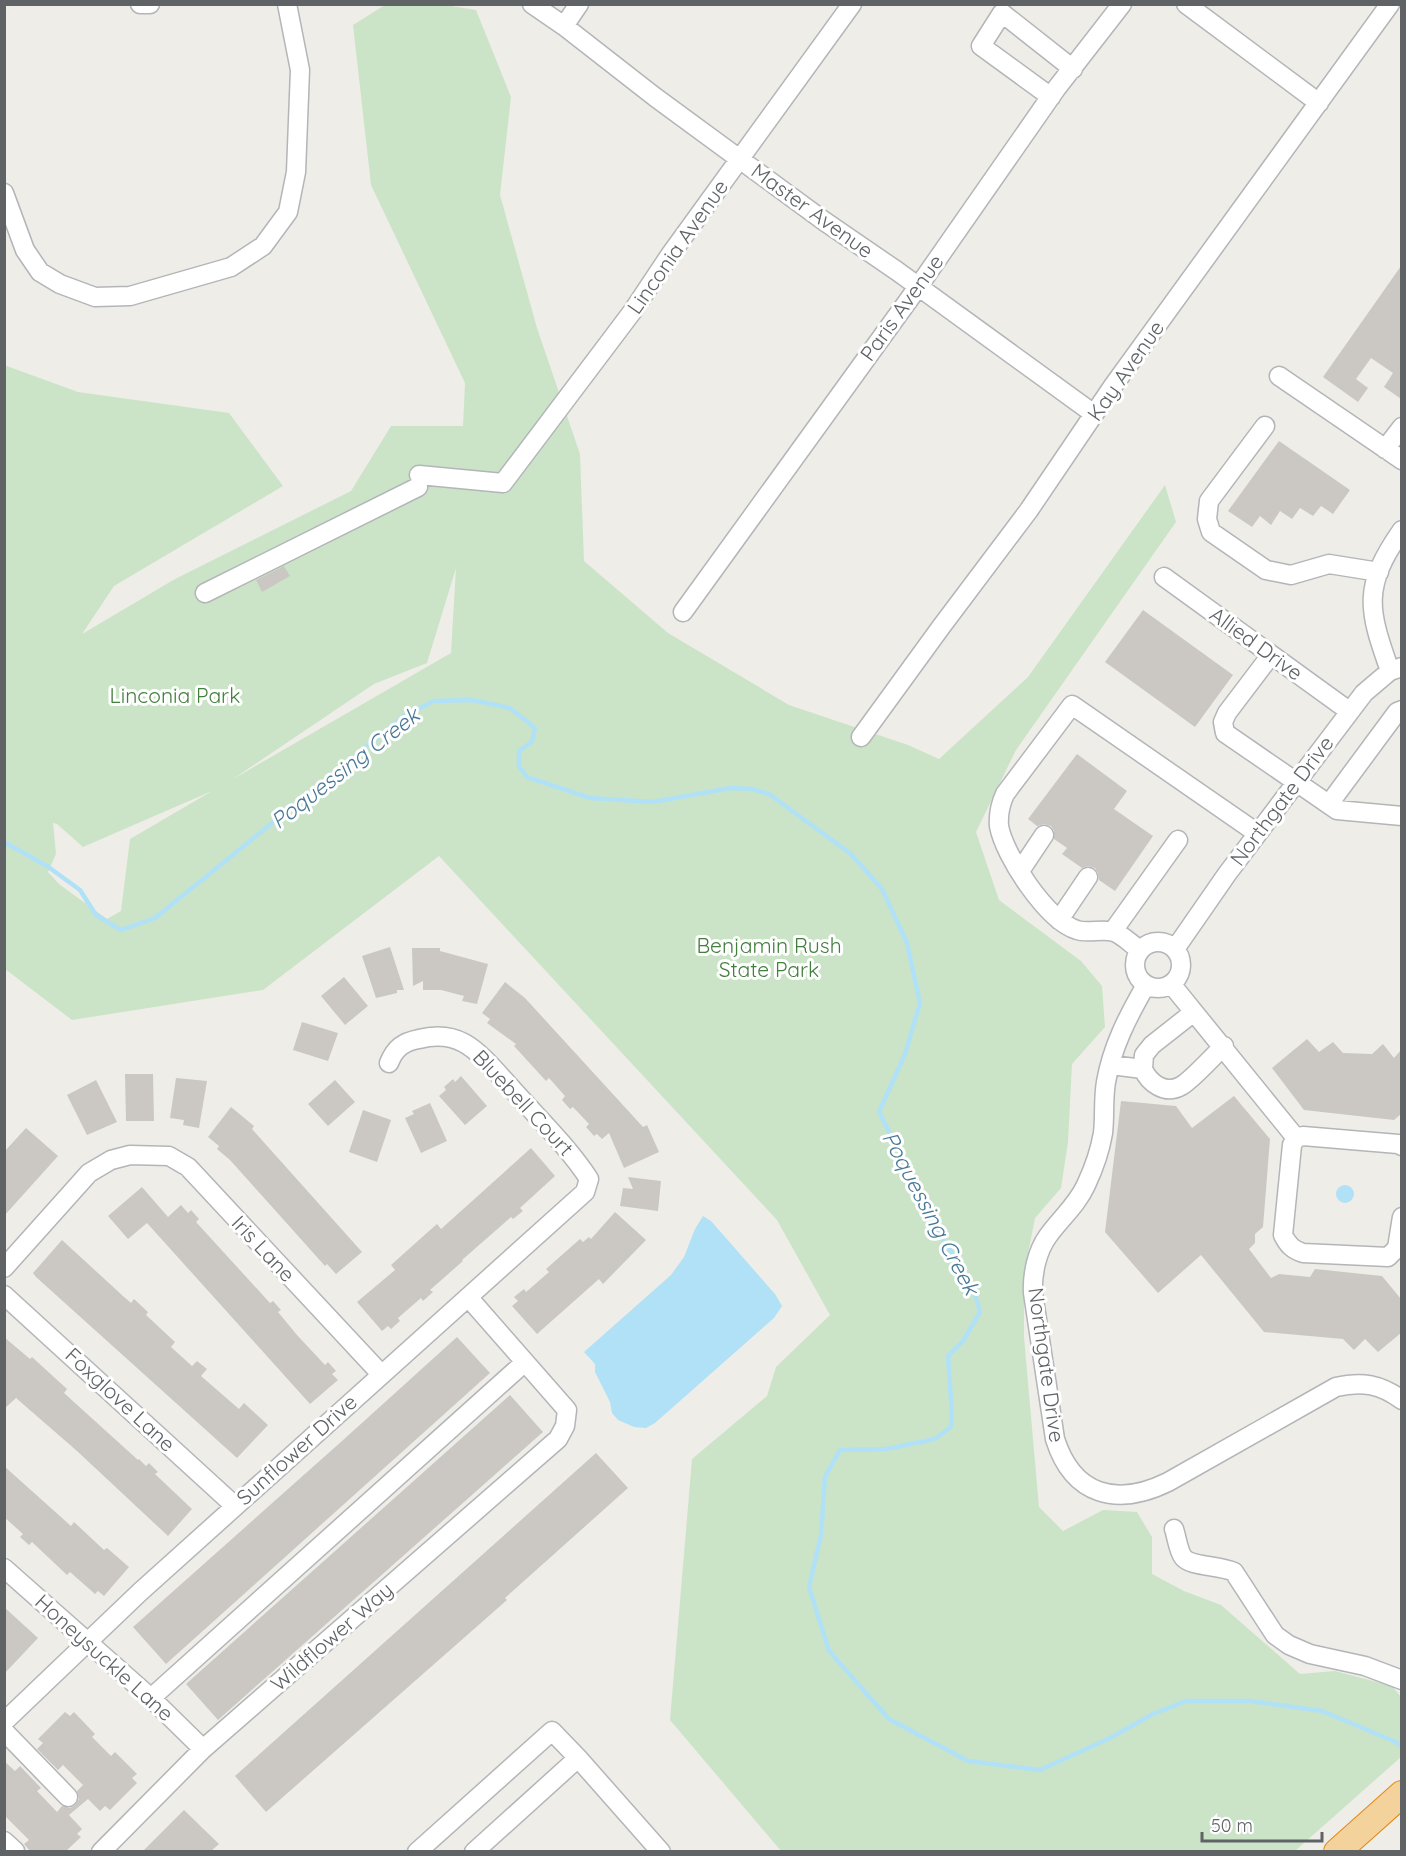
<svg xmlns="http://www.w3.org/2000/svg" width="1406" height="1856" font-family="Quicksand,sans-serif">
  <style>
    .green { fill: #cbe4c7; fill-rule: evenodd }
    .water { fill: #b0e1f7 }
    .lines { fill: none; stroke-linecap: round; stroke-linejoin: round }
    .stream { stroke: #b0e1f7; stroke-width: 4.5 }
    .building { fill: #cbc8c4 }
    .minor-casing { stroke: #b3b5b8; stroke-width: 21 }
    .highway-casing { stroke: #e18817; stroke-width: 28 }
    .minor { stroke: #fff; stroke-width: 18 }
    .highway { stroke: #f3d29b; stroke-width: 26 }
    .labels { text-anchor: middle; stroke-width: 6; stroke-linejoin: round; paint-order: stroke }
    .street-label { font-size: 21px; fill: #5f6366; stroke: #fff }
    .park-label { font-size: 21px; fill: #427f3d; stroke: #fff }
    .water-label { font-size: 22px; font-style: italic; fill: #477897; stroke: #fff }
  </style>
  <rect width="100%" height="100%" fill="#efede8"/>
  <!-- green -->
  <path class="green" d="M385 5H445L476 10 511 97 500 195 537 328 580 454 584 561 668 633 789 705 908 745 939 759 1028 677 1165 485 1176 522 1016 750 976 832 999 900 1081 961 1102 986 1105 1027 1072 1064 1068 1142 1061 1188 1035 1218 1024 1274V1337L1039 1507 1063 1531 1103 1510 1137 1512 1152 1537V1574L1184 1591 1221 1605 1300 1674 1335 1671 1392 1686 1401 1697V1757L1295 1851H781L670 1720 692 1459 767 1396 776 1367 830 1315 777 1220 439 856 263 990 72 1020 5 969 4 365 78 392 229 413 283 486 114 586 82 634 175 579 351 491 391 426H463L465 383 371 185 353 25ZM456 568 451 653 233 779 374 684 427 663ZM212 791 130 839 121 911 107 919 59 884 48 872 56 854 53 823 57 824 83 847Z"/>
  <!-- water -->
  <path class="water" d="M1336 1194a9 9 0 1 1 18 0a9 9 0 1 1-18 0Z
    M703 1216 711 1221 775 1294 782 1306 774 1318 655 1423 646 1428 634 1427 618 1420 612 1413 610 1402 595 1372V1364L584 1352 671 1275 684 1257 695 1229Z"/>
  <g class="lines">
    <!-- stream -->
    <path class="stream" d="M4 842 47 866 80 890 96 915 121 930 155 918 404 716 434 701 472 700 510 708 535 728 532 742 519 751V766L527 777 590 798 653 802 731 788 752 789 769 794 851 854 882 889 907 943 920 1003 905 1054 879 1112 917 1187 932 1223 972 1284 980 1312 963 1341 948 1356 952 1415 951 1427 935 1439 886 1449 840 1450 825 1477 821 1535 809 1587 829 1651 889 1719 968 1761 1040 1770 1108 1739 1153 1714 1186 1701H1250L1322 1711 1396 1742 1402 1747"/>
  </g>
  <!-- building -->
  <path class="building" d="M1401 266V399L1384 387 1393 373 1371 358 1356 379 1368 388 1358 402 1323 377Z
    M1279 441 1350 490 1333 514 1321 506 1313 516 1300 508 1292 519 1280 511 1271 525 1260 516 1252 527 1228 511Z
    M284 566 290 576 262 592 256 580Z
    M1143 610 1233 675 1195 727 1105 662Z
    M1077 754 1127 791 1114 809 1153 836 1115 891 1099 880 1098 873 1095 868 1088 866 1082 868 1062 854 1067 848 1054 839V831L1051 826 1044 824 1037 826 1028 819Z
    M390 947 404 990H397V993L376 998 362 956Z
    M412 948H440V951L488 964 477 1004 462 1001 464 996 441 990H423V981L413 986Z
    M344 977 368 1006 345 1025 321 996Z
    M505 982 525 998 643 1127 647 1125 659 1152 624 1168 609 1133 602 1139 597 1134 594 1136 586 1127 589 1124 573 1107 570 1109 562 1100 565 1096 549 1078 546 1081 514 1046 516 1044 487 1023 490 1019 482 1013Z
    M302 1022 338 1033 328 1061 293 1050Z
    M1307 1039 1319 1052 1333 1042 1343 1053 1372 1054 1383 1044 1394 1058 1401 1050V1114L1394 1120 1304 1110 1272 1068Z
    M125 1074H153L154 1121H126Z
    M461 1076 487 1106 465 1125 439 1096 446 1090 444 1087 453 1079 455 1082Z
    M176 1078 207 1081 199 1128 183 1125 184 1120 170 1118Z
    M96 1080 117 1122 87 1135 67 1095Z
    M335 1080 355 1102 328 1126 308 1104Z
    M1234 1096 1270 1139 1263 1227 1255 1234V1243L1249 1249 1271 1278 1279 1274 1310 1277 1315 1269 1382 1276 1401 1299V1333L1378 1352 1365 1339 1354 1350 1343 1339 1264 1332 1201 1255 1158 1293 1105 1232 1121 1101 1176 1106 1192 1128Z
    M430 1103 447 1141 421 1153 405 1118 414 1114 412 1111Z
    M231 1107 254 1126 252 1129 362 1252 336 1274 327 1264 325 1266 230 1160 217 1149 219 1146 208 1137Z
    M363 1110 391 1120 377 1162 349 1152Z
    M26 1128 58 1156 4 1216V1152Z
    M531 1148 555 1176 520 1208 523 1211 513 1219 511 1217 462 1260 463 1261 430 1290 433 1292 423 1301 421 1298 398 1318 400 1321 391 1329 388 1326 382 1331 357 1302 395 1270 391 1265 429 1231 437 1224 441 1229Z
    M628 1177 661 1181 658 1211 620 1206 623 1188 633 1189Z
    M142 1187 168 1217 181 1205 188 1213 191 1210 199 1219 196 1222 270 1303 273 1301 281 1310 278 1312 297 1335 325 1365 328 1362 336 1371 332 1374 338 1380 310 1404 147 1223 128 1239 108 1216Z
    M615 1212 646 1240 603 1284 599 1279 537 1334 512 1306 518 1301 514 1297 524 1289 526 1292 549 1272 546 1269 580 1239 583 1242 589 1237 591 1239Z
    M62 1240 123 1296 131 1303 134 1299 148 1312 146 1315 175 1342 171 1347 192 1366 197 1361 207 1369 201 1376 239 1409 244 1403 268 1425 237 1458 36 1277 33 1273Z
    M4 1337 30 1359 32 1357 67 1389 64 1393 138 1460 139 1459 146 1466 149 1463 158 1472 155 1474 192 1509 168 1536 77 1451 16 1398 4 1409Z
    M457 1337 490 1373 166 1664 133 1627 342 1441Z
    M510 1395 543 1432 218 1720 186 1684Z
    M596 1453 628 1488 505 1598 507 1600 266 1812 235 1776Z
    M4 1466 71 1526 74 1522 104 1550 107 1548 129 1567 104 1596 98 1591 95 1594 70 1572 67 1575 32 1542 29 1545 20 1537 23 1534 4 1517Z
    M4 1607 38 1638 4 1674Z
    M65 1712 70 1716 74 1712 95 1734 92 1737 111 1756 115 1752 137 1774 132 1778 137 1783 110 1810 105 1806 100 1811 88 1799 69 1815 82 1829 77 1834 81 1837 66 1851H30L24 1844 29 1840 4 1815V1761L15 1771 20 1766 41 1788 37 1791 57 1812 62 1806 70 1808 75 1805 79 1799 77 1791 83 1785 63 1765 58 1770 37 1749 43 1743 38 1739Z
    M184 1810 219 1844 211 1851H143Z"/>
  <g class="lines">
    <defs>
      <path id="minor" d="M140 4H150
        M532 4 564 26 655 97 824 221 897 271 1094 414
        M1186 4 1319 103
        M564 26 579 4
        M1051 97 981 46 1002 13 1073 69
        M4 193 25 250 40 272 60 284 95 297 130 296 231 267 263 246 288 212 296 172 300 70 287 4
        M1279 376 1402 460
        M1265 426 1209 501 1207 519 1211 532 1266 570 1291 575 1329 564 1379 572
        M1385 449 1402 427
        M419 475 503 483 632 312 670 255 852 4
        M1164 577 1349 711
        M205 593 418 487
        M683 612 918 287 1056 89 1122 4
        M1271 655 1227 713 1223 722 1225 733 1337 810 1402 816
        M1390 671C1368 609 1362 587 1402 530
        M861 737 941 627 1029 510 1113 386 1390 4
        M1329 804 1397 712 1402 710
        M1020 871 1044 835
        M1059 920 1088 877
        M1113 931 1178 840
        M1135 965a23 23 0 1 1 46 0a23 23 0 1 1-46 0Z
        M1175 949 1227 874 1364 693 1390 671 1402 667
        M1140 950C1132 945 1123 935 1114 932 1103 928 1088 934 1077 930 1047 921 1004 855 999 826 998 814 1000 805 1005 794L1072 705 1257 833
        M1146 985C1128 1016 1112 1047 1106 1082 1103 1099 1105 1116 1103 1133 1100 1151 1094 1168 1086 1185 1077 1205 1060 1219 1048 1236 1037 1251 1032 1274 1033 1293L1055 1439C1073 1496 1117 1507 1168 1482L1336 1387C1362 1381 1380 1384 1402 1400
        M1172 985 1296 1138
        M1111 1065 1143 1069C1149 1083 1165 1095 1181 1086 1191 1081 1214 1055 1224 1046
        M1143 1069 1144 1055 1152 1045 1194 1012
        M1402 1146 1398 1144 1303 1136 1296 1138 1292 1145 1283 1235C1288 1245 1293 1250 1303 1253L1388 1257 1397 1248 1402 1217
        M4 1268 89 1173 111 1160 130 1155 169 1156 188 1167 381 1374
        M4 1295 235 1506
        M1174 1529C1177 1538 1178 1550 1183 1557 1190 1567 1221 1565 1234 1572L1275 1635 1289 1645 1310 1654 1365 1666 1402 1680
        M4 1568 151 1698 203 1749
        M151 1698 525 1362
        M4 1722 140 1592 585 1192 589 1179C568 1147 540 1120 514 1091 500 1076 481 1052 464 1043 449 1035 435 1035 419 1039 403 1042 395 1048 389 1063
        M4 1731 68 1797
        M4 1841 15 1851
        M101 1852 203 1749 558 1439 565 1426 567 1410 468 1297
        M417 1852 552 1731 578 1758 661 1852
        M474 1852 578 1758"/>
      <path id="highway" d="M1337 1852 1402 1794"/>
    </defs>
    <!-- minor casing -->
    <use href="#minor" class="minor-casing"/>
    <!-- highway casing -->
    <use href="#highway" class="highway-casing"/>
    <!-- minor -->
    <use href="#minor" class="minor"/>
    <!-- highway -->
    <use href="#highway" class="highway"/>
  </g>
  <g class="labels">
    <!-- street labels -->
    <g class="street-label">
      <text transform="translate(812 211) rotate(36)" y="7">Master Avenue</text>
      <text transform="translate(678 247) rotate(-55)" y="7">Linconia Avenue</text>
      <text transform="translate(902 308) rotate(-54)" y="7">Paris Avenue</text>
      <text transform="translate(1126 371) rotate(-55)" y="7">Kay Avenue</text>
      <text transform="translate(1256 644) rotate(36)" y="7">Allied Drive</text>
      <text transform="translate(1282 801) rotate(-53)" y="7">Northgate Drive</text>
      <text transform="translate(523 1103) rotate(47)" y="7">Bluebell Court</text>
      <text transform="translate(263 1249) rotate(47)" y="7">Iris Lane</text>
      <text transform="translate(1046 1365) rotate(82)" y="7">Northgate Drive</text>
      <text transform="translate(120 1400) rotate(43)" y="7">Foxglove Lane</text>
      <text transform="translate(297 1450) rotate(-42)" y="7">Sunflower Drive</text>
      <text transform="translate(332 1637) rotate(-41)" y="7">Wildflower Way</text>
      <text transform="translate(104 1658) rotate(42)" y="7">Honeysuckle Lane</text>
    </g>
    <!-- park labels -->
    <g class="park-label">
      <text x="175" y="703">Linconia Park</text>
      <text x="769" y="953">Benjamin Rush<tspan x="769" dy="24">State Park</tspan></text>
    </g>
    <!-- water labels -->
    <g class="water-label">
      <text transform="translate(345 768) rotate(-38)" y="8">Poquessing Creek</text>
      <text transform="translate(931 1213) rotate(62)" y="8">Poquessing Creek</text>
    </g>
  </g>
  <!-- border -->
  <rect width="1406" height="1856" fill="none" stroke="#5f6366" stroke-width="12"/>
  <!-- scale -->
  <path d="M1202 1832v9h120v-9" fill="none" stroke="#5f6366" stroke-width="3"/>
  <text x="1211" y="1832" font-size="18" fill="#5f6366" stroke="#ffffff" stroke-width="4.5" paint-order="stroke">50 m</text>
</svg>
